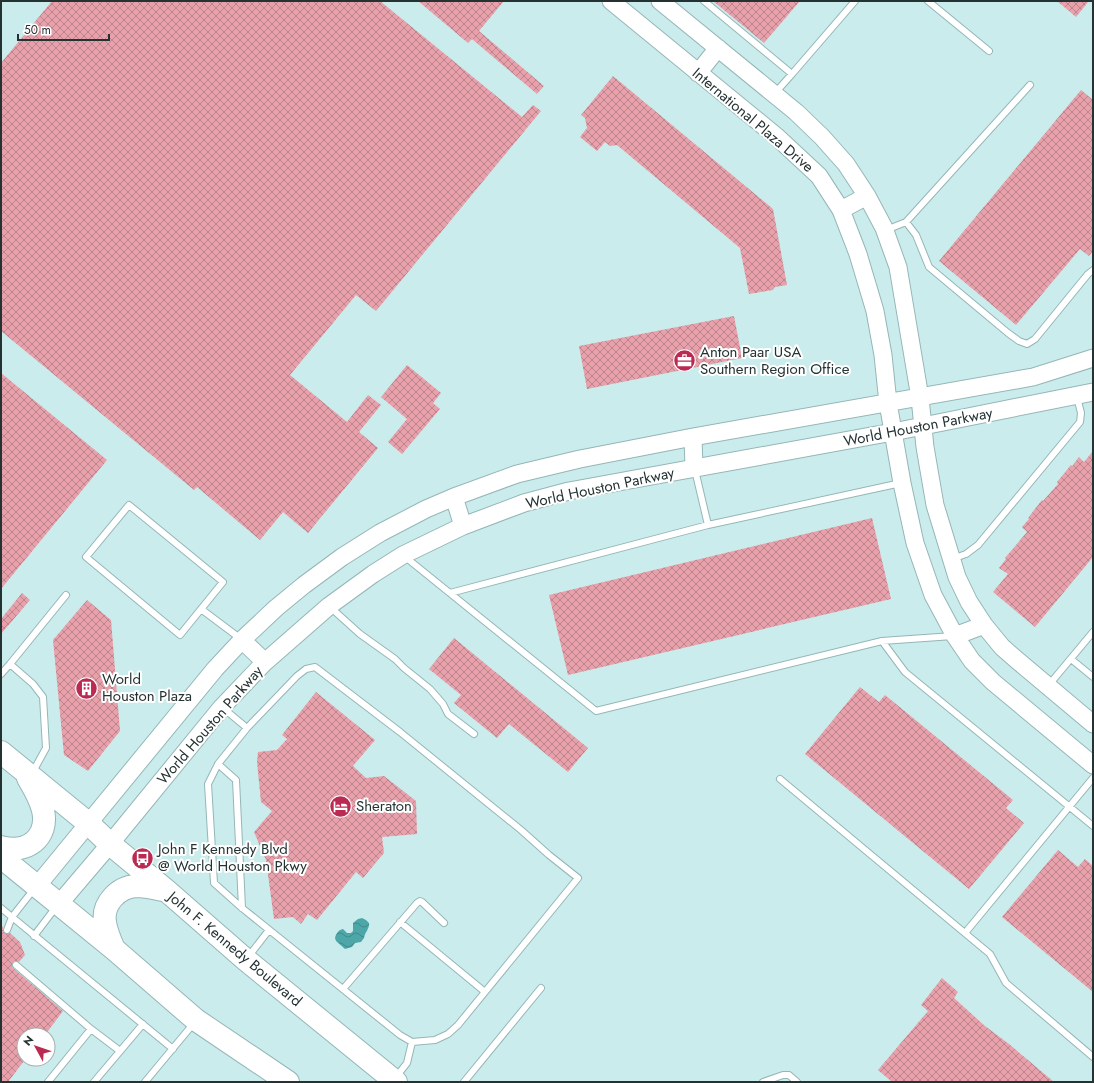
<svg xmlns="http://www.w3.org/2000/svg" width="1094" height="1083" font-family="Jost,sans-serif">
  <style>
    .water { fill: url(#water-waves) }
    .building { fill: url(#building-cross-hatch) }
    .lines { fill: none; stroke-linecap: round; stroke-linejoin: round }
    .lane-casing { stroke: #95b6b6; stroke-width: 8 }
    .secondary-casing { stroke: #95b6b6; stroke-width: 19 }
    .highway-casing { stroke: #95b6b6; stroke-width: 24 }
    .lane { stroke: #fff; stroke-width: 6 }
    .secondary { stroke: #fff; stroke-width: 17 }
    .highway { stroke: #fff; stroke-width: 22 }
    .labels { text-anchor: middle; stroke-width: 4; stroke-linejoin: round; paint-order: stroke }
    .street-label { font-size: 15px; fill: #253232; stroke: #fff }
    .poi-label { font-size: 15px; fill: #253232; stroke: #fff; text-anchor: start }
  </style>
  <defs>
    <pattern id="water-waves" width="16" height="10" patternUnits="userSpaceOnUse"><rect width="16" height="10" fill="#4da7a9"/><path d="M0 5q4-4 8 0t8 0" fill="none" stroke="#40898a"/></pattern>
    <pattern id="building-cross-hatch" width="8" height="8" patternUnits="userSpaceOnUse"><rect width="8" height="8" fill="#e8a1ab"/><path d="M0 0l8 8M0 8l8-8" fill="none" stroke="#bc848c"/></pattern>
  </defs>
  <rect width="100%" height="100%" fill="#caeced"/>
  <!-- water -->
  <path class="water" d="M362 918 366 920 369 923C370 928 365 932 364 938L361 942 355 943 352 947 345 949 336 941 335 938C336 934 338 930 343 929L347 933H351L353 931V923L358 919Z"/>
  <!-- building -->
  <path class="building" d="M52 1H380L522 117 533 105 541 111 376 311 356 295 290 375 347 422 368 395 381 405 359 432 378 448 308 533 283 512 260 540 197 487 194 490 1 331V63Z
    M418 1H504L479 31 544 86 537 94 472 39 468 43Z
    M713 1H800L764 43Z
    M1057 1H1089L1076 17Z
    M613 76 773 209 787 285 775 287 773 290 749 294 740 248 617 145 610 146 605 142 597 151 580 137 587 128 585 118 581 115Z
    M1081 90 1093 100V251L1089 256 1080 249 1016 325 939 261Z
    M734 316 742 358 587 389 579 346Z
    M407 365 441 393 433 403 440 409 402 454 388 442 407 419 381 397Z
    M1 373 107 460 1 589Z
    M1093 451V557L1035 627 993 592 1008 574 999 568 1006 559 1005 558 1027 532 1022 527 1029 519 1028 518 1042 500 1043 501 1058 484 1057 482 1071 465 1072 466 1079 457 1084 462Z
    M872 518 891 599 568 675 549 595Z
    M22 593 30 600 1 634V619Z
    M87 600 111 620 120 731 88 771 64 755 53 640Z
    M454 638 588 748 568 772 509 724 497 738 454 703 461 695 429 669Z
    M860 687 879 702 885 695 1013 800 1006 808 1024 823 969 889 805 754Z
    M316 692 375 740 353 766 366 778 384 776 416 801 417 834 382 837 384 853 363 878 356 872 317 920 308 914 301 924 293 917 274 919 266 860 254 832 272 811 261 802 257 762 258 752 277 750 287 739 282 735Z
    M1058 850 1078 867 1085 859 1093 866V992L1002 917Z
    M1 925 3 927V930L4 933 7 934 10 933 20 942 25 955 19 962 16 961 13 962 12 965 13 968 63 1011 45 1035H24V1061L8 1082H1Z
    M942 978 958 992 954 998 985 1026 1009 1044 1054 1082H892L878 1070 928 1011 921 1005Z"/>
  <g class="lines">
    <defs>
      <path id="lane" d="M704 1 792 74 855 1
        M928 1 989 51
        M775 93 792 74
        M906 222 1030 85
        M886 230 906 222 916 235 929 267 1008 333 1019 341 1027 344 1035 339 1088 274 1093 270
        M695 470 708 525
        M129 505 223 582 180 635 86 557Z
        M404 556 596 711 882 641
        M952 559 966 554 978 545 1080 422 1081 413 1077 397
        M450 593 708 525 901 483
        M330 607 360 634 395 659 404 668 430 689 443 704 448 714 474 734
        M201 609 241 639
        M953 636 882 641 905 672 1093 826
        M1071 659 1093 677
        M315 667 400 732 521 830 549 855 578 878 458 1025 448 1034 435 1040 412 1042 400 1035 242 908 214 883 208 784 218 764 247 728 297 676 306 669Z
        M1 674 10 664
        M1048 686 1093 632
        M223 708 247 728
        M218 764 236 780 242 908
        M31 770 35 768 46 748 43 697 33 684 10 664 66 595
        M780 779 990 954 1006 983 1093 1057
        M1 908 173 1049
        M400 922 485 992
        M7 930 12 917 34 889
        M965 933 1093 778
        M34 936 56 907
        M248 957 269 930
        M16 965 91 1029 120 1051
        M343 989 417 903 420 901 422 902 444 923
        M396 1077 407 1063 412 1042
        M48 1082 91 1029
        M94 1082 143 1024
        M145 1082 194 1023
        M464 1082 541 988
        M763 1082 783 1075H789L797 1082"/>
      <path id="secondary" d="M611 1 776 136 819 176 841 210 858 254 875 311 883 355 888 403 902 483 915 543 933 595 955 636 972 661 993 682 1093 765
        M660 1 796 112 822 137 846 164 867 196 884 228 898 267 920 398 925 447 935 505 957 577 969 602 984 625 1002 647 1018 661 1093 724
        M698 73 718 48
        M841 210 867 196
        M693 437 694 468
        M454 497 463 526
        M955 636 984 625
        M242 640 265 662
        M37 886 215 669 242 640 276 608 304 585 342 557 380 533 426 509 454 497 517 474 580 459 693 437 1033 377 1093 358
        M59 904 110 844 222 707 265 662 329 606 373 574 403 555 463 526 524 503 569 491 893 432 1093 392"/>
      <path id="highway" d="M1 752 88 823 110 844 167 891 246 960 396 1082
        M1 847C27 854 49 838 43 810 40 798 34 788 28 778
        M1 857 114 949 196 1020 288 1082
        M114 949C110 940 106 931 105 922 102 904 118 887 136 886 146 886 157 889 167 891"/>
    </defs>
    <!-- lane casing -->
    <use href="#lane" class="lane-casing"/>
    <!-- secondary casing -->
    <use href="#secondary" class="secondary-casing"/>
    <!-- highway casing -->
    <use href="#highway" class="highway-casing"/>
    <!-- lane -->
    <use href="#lane" class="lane"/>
    <!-- secondary -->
    <use href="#secondary" class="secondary"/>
    <!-- highway -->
    <use href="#highway" class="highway"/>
  </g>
  <!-- icons -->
  <defs>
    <symbol id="office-disc" viewBox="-11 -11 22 22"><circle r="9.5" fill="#ba2a52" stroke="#fff"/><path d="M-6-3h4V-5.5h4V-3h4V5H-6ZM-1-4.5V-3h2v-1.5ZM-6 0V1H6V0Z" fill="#fff"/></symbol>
    <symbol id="building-disc" viewBox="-11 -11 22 22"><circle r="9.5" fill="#ba2a52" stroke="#fff"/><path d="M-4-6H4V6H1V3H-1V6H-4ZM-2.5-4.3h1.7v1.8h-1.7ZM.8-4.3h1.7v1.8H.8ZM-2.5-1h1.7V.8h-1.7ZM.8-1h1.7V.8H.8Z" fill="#fff"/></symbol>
    <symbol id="hotel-disc" viewBox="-11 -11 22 22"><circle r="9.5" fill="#ba2a52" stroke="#fff"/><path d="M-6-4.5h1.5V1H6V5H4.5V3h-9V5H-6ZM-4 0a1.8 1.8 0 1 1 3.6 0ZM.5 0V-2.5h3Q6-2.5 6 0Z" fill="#fff"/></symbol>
    <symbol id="bus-disc" viewBox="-11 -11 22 22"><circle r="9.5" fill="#ba2a52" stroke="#fff"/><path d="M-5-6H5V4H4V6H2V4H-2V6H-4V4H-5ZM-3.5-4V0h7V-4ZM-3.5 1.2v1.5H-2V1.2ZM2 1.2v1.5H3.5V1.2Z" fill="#fff"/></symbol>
  </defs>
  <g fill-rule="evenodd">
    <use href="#office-disc" x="672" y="348" width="25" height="25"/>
    <use href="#building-disc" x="74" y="676" width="25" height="25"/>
    <use href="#hotel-disc" x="328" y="794" width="25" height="25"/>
    <use href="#bus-disc" x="130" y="846" width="25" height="25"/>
  </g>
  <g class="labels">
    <!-- street labels -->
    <g class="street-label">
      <text transform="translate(753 120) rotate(40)" y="5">International Plaza Drive</text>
      <text transform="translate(918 427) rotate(-11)" y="5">World Houston Parkway</text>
      <text transform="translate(600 488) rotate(-12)" y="5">World Houston Parkway</text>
      <text transform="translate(210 725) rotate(-49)" y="5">World Houston Parkway</text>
      <text transform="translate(235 949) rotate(40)" y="5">John F. Kennedy Boulevard</text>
    </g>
    <!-- poi labels -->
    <g class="poi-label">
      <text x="700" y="357">Anton Paar USA<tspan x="700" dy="17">Southern Region Office</tspan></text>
      <text x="102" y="684">World<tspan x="102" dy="17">Houston Plaza</tspan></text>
      <text x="356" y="811">Sheraton</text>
      <text x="158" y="854">John F Kennedy Blvd<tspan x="158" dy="17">@ World Houston Pkwy</tspan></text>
    </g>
  </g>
  <!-- border -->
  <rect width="1094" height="1083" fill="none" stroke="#253232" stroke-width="4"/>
  <!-- north arrow -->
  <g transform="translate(36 1047) rotate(310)"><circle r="19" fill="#ffffff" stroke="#a8adad"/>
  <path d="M0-3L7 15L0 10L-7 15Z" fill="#ba2a52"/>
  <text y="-6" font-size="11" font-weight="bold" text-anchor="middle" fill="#253232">N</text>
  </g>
  <!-- scale -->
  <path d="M18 34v6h91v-6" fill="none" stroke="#253232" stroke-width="2"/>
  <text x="24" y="34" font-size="12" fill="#253232" stroke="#ffffff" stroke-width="3" paint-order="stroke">50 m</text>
</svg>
